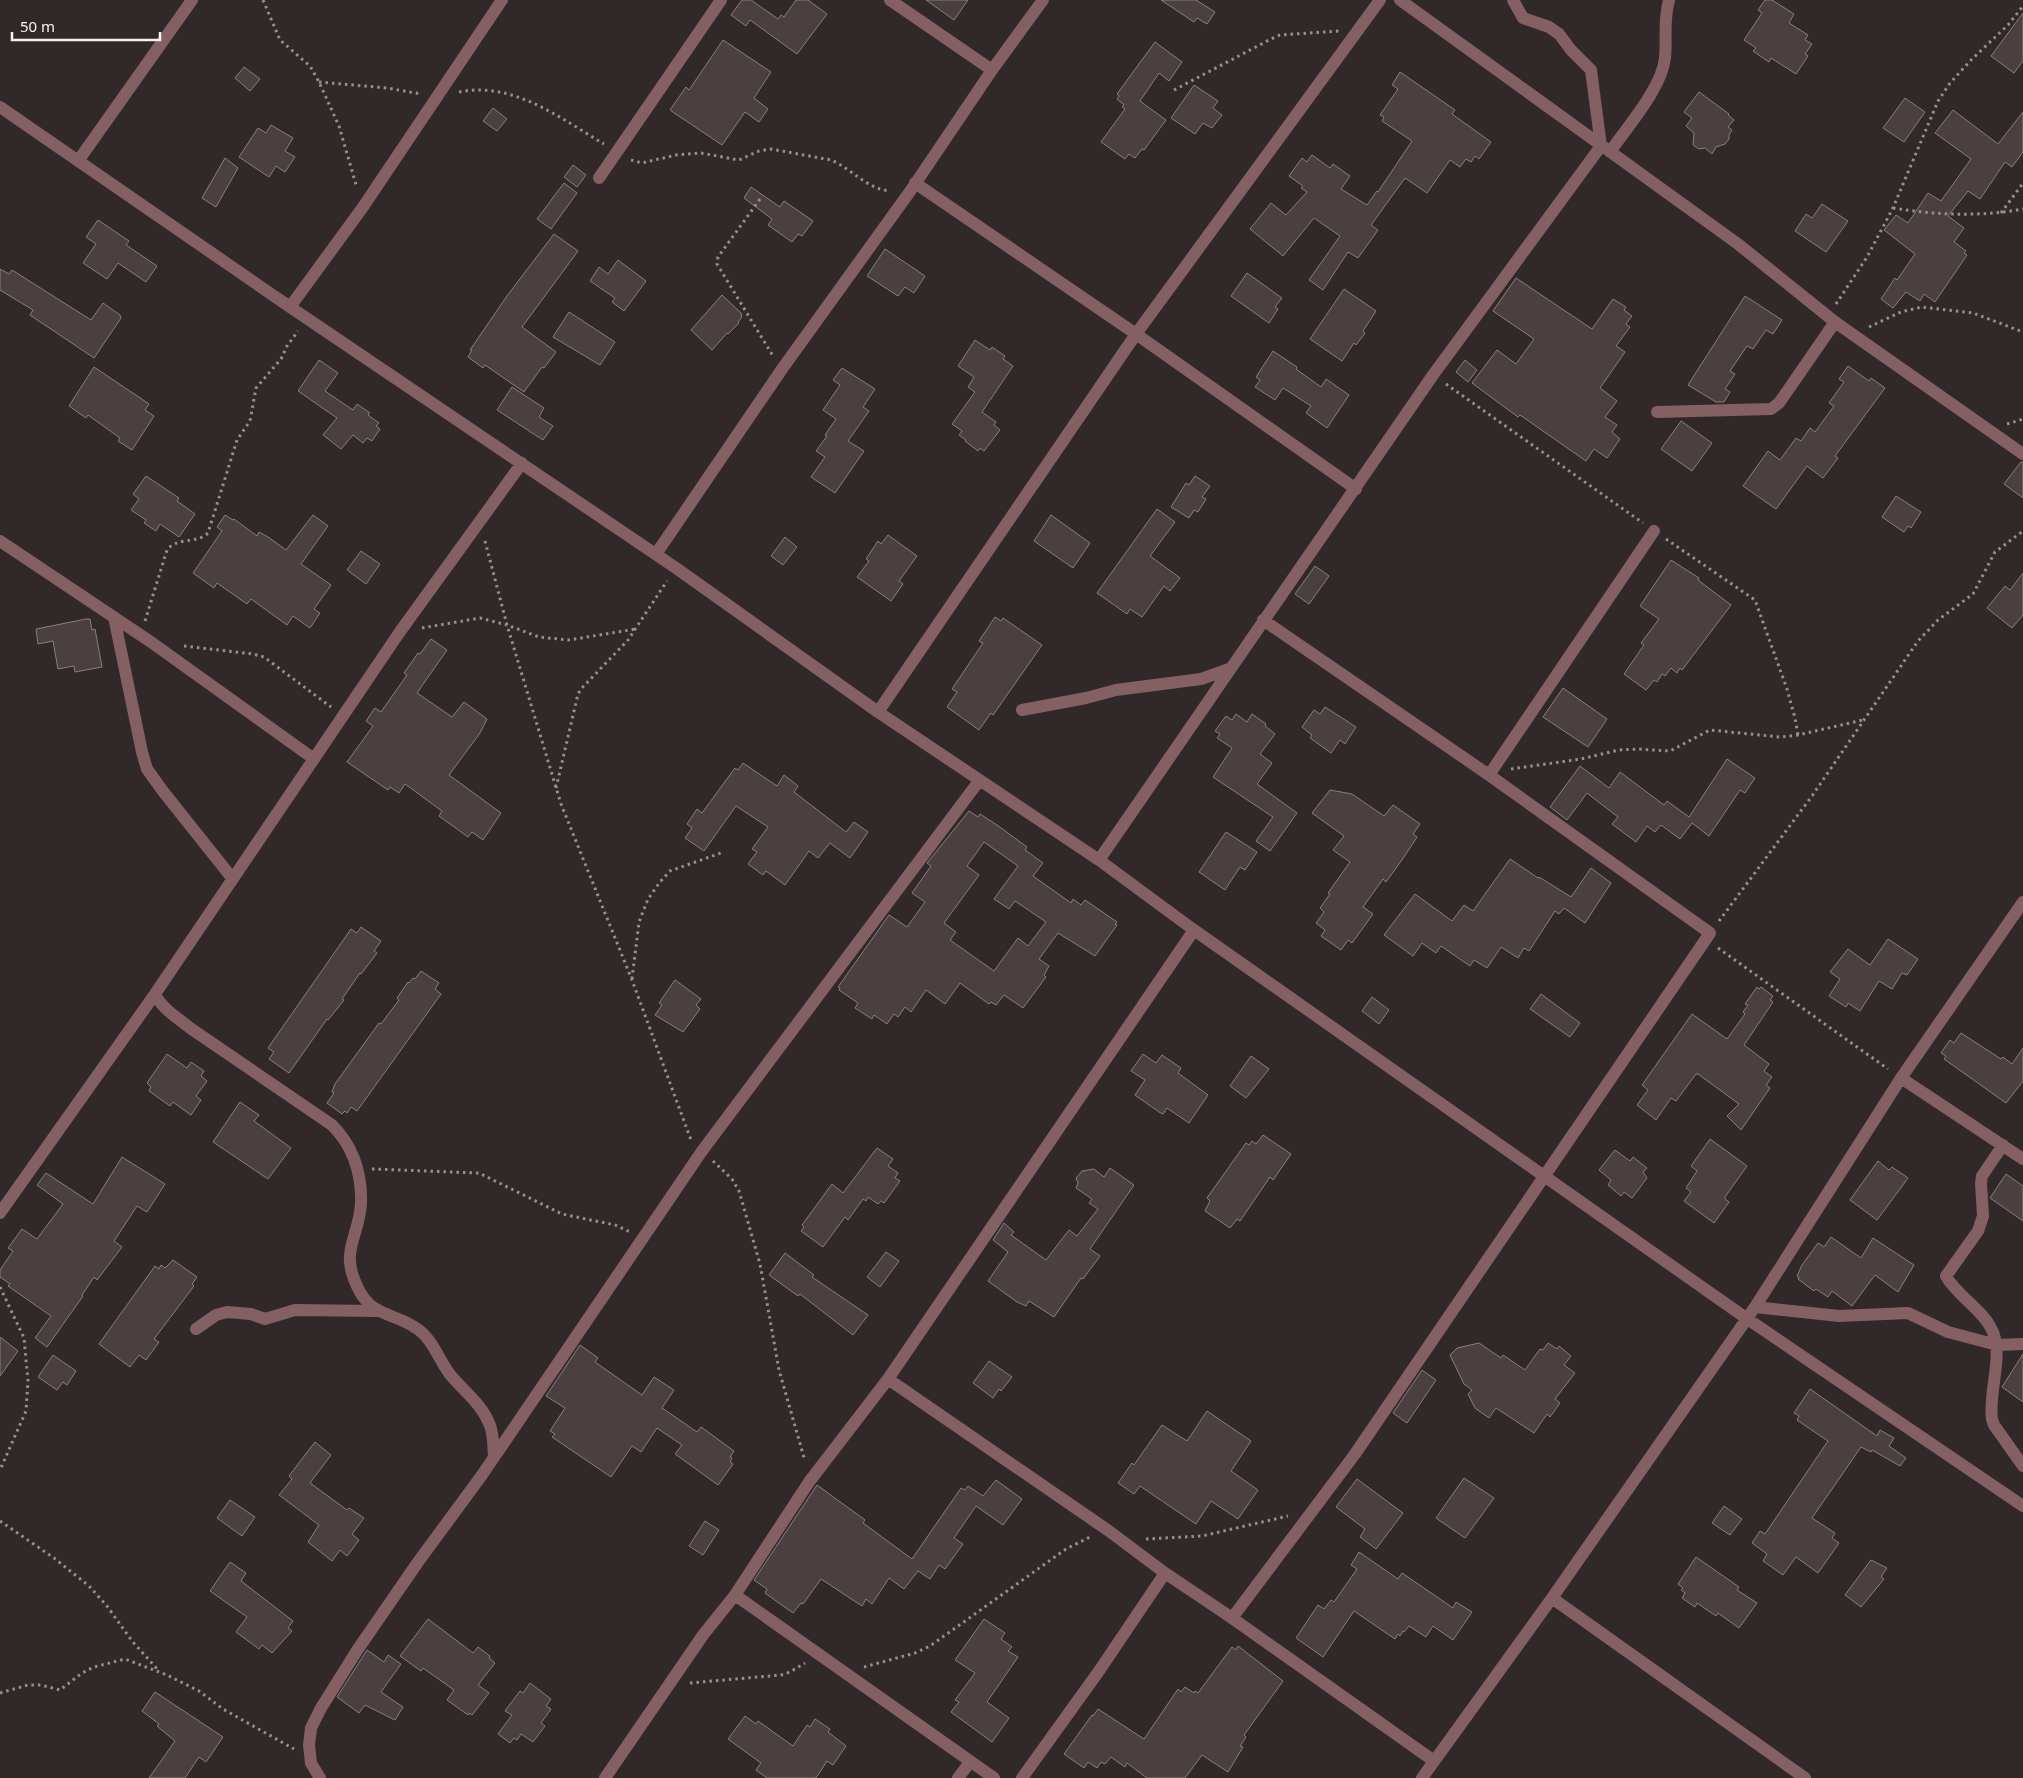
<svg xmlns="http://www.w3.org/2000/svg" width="2023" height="1778" font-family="'Noto Sans',sans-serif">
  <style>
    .building { fill: #4a4041; stroke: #8a7f7f; fill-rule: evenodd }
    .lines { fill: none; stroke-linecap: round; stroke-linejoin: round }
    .path { stroke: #978f90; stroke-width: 3; stroke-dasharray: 2.5 4; stroke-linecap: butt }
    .minor { stroke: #845f63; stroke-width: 12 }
  </style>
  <rect width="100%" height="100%" fill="#312829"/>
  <!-- building -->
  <path class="building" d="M742 0H751L778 19 781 15 784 17 796 0H808L827 14 797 54 750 20 746 26 731 15Z
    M926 0H968L954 20Z
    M1161 0H1196L1215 12 1207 24 1197 18 1194 22Z
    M1765 0H1772L1794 14 1789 23 1808 35 1805 40 1812 44 1805 54 1808 56 1796 74 1771 58 1769 62 1753 51 1756 48 1744 40 1762 13 1758 10Z
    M2023 13V61L2014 73 1991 56Z
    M723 40 771 72 754 98 768 109 759 122 745 112 722 145 670 110 686 87 689 90Z
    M1155 42 1182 62 1169 81 1159 73 1140 101 1166 120 1144 150 1142 149 1135 158 1129 154 1125 159 1101 142 1125 109 1122 107 1124 105 1117 99 1119 96 1117 94Z
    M244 67 260 79 250 91 235 78Z
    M1400 72 1455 110 1452 114 1491 142 1479 159 1475 156 1471 162 1466 159 1460 167 1450 160 1427 193 1405 178 1371 225 1378 230 1358 258 1348 252 1323 290 1309 280 1340 236 1314 218 1283 256 1250 229 1271 203 1286 215 1307 192 1301 188 1303 186 1289 176 1302 158 1307 162 1312 155 1330 168 1333 164 1350 176 1341 189 1367 205 1377 191 1378 192 1412 141 1382 121 1384 117 1380 115 1398 89 1392 85Z
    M1194 85 1218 101 1213 108 1222 115 1212 128 1203 123 1195 134 1171 118Z
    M1699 92 1729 114 1728 115 1734 120 1728 127 1732 130 1729 135V139L1725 144 1716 147 1712 154 1705 148 1699 149 1693 145 1694 133 1686 126 1692 118 1684 112Z
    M1905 98 1925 112 1904 142 1883 128Z
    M493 108 507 119 497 131 483 121Z
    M1953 110 1998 144 2023 112V152L2012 167 2005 162 1980 199 1968 191 1948 216 1964 228 1954 242 1966 251 1964 253 1967 255 1935 302 1924 294 1920 301 1906 292 1893 308 1881 299 1895 278 1897 280 1915 254 1884 230 1896 215 1908 223 1928 193 1941 201 1971 159 1935 133Z
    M271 125 293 138 285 151 295 157 285 172 276 166 269 177 239 157 258 128 266 133Z
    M225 158 238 168 216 207 202 198Z
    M573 165 586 175 577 187 564 177Z
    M564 183 577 193 551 229 537 219Z
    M751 187 780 207 784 201 813 221 802 236 798 234 792 242 768 225 772 219 744 198Z
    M1822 204 1848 221 1826 252 1795 231 1806 214 1812 218Z
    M98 220 129 241 126 245 157 266 146 282 118 263 107 279 83 263 96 244 86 237Z
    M554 234 578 251 522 327 556 352 544 368 542 367 524 392 485 365 483 368 468 357 472 350H470L507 296Z
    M885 249 925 276 914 293 905 287 898 296 867 276Z
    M618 260 646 281 624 311 612 302 615 298 590 281 599 267 608 274Z
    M0 269 9 274 12 270 91 320 103 303 120 315 121 318 94 358 30 315 33 310 0 290Z
    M1247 273 1282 298 1275 307 1278 309 1269 323 1231 296Z
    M1516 278 1592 329 1613 299 1626 307 1624 310 1632 316 1626 324 1630 327 1616 346 1625 352 1600 388 1617 401 1605 417 1617 425 1612 432 1620 439 1607 458 1594 449 1586 461 1520 415 1518 417 1472 383 1497 350 1516 364 1534 339 1493 311Z
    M1344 289 1376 311 1363 331 1365 333 1356 345 1354 343 1342 361 1310 339Z
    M722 295 742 314 741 316 742 317 738 322 739 323 728 334 727 333 712 350 691 330Z
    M1745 296 1782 320 1773 334 1766 330 1753 349 1747 346 1730 371 1735 374 1725 389 1730 392 1724 402H1716L1688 385Z
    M569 312 615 342 600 365 553 337Z
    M975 340 990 350 992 347 1005 356 1003 359 1013 366 982 412 996 422 994 425 1000 430 984 451 980 448 978 451 965 441 966 440 959 435 962 431 952 424 975 392 968 387 974 377 958 366Z
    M1273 351 1297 367 1296 369 1321 387 1326 379 1349 395 1327 428 1306 413 1311 406 1283 388 1275 400 1255 387 1260 380 1256 377Z
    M319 360 338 373 325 391 353 410 357 404 370 413 368 415 379 423 376 426 380 429 372 441 367 438 363 443 353 435 341 449 323 435 337 418 298 391Z
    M1465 360 1477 370 1468 382 1456 372Z
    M1848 366 1869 381 1871 378 1885 388 1835 456 1838 458 1823 478 1807 466 1776 509 1743 486 1768 451 1780 460 1796 438 1801 441 1810 428 1815 432 1834 406 1829 403 1844 382 1839 379Z
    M94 367 149 404 145 410 154 416 132 450 118 441 120 438 88 415 86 418 69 406Z
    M842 368 875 389 863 407 869 411 848 441 864 451 835 493 811 477 825 457 816 451 827 436 825 435 836 419 823 410 840 385 833 380Z
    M512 387 544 408 539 417 553 426 543 440 497 410Z
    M1681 421 1712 443 1692 471 1661 449Z
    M2021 462H2023V498L2004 484Z
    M146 476 179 498 177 501 195 514 179 537 160 524 156 531 144 523 146 520 131 510 139 499 133 494Z
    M1195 476 1210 486 1202 497 1206 499 1198 512 1194 510 1189 518 1171 507 1186 483 1189 485Z
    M1896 496 1921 512 1911 528 1908 526 1904 532 1882 517Z
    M1157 509 1175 522 1150 556 1180 578 1170 591 1164 586 1142 617 1130 609 1127 614 1097 593Z
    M225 515 233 520 234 519 257 536 259 532 268 537 286 550 313 515 328 526 301 564 331 585 314 609 320 613 310 628 293 616 287 625 251 599 247 604 217 583 214 588 193 573 222 531 217 527Z
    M1051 515 1090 543 1073 568 1034 541Z
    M888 535 917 556 899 581 903 584 891 601 857 577 869 561 866 559 878 541 881 544Z
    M785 537 797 547 783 565 771 556Z
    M361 551 380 564 366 584 347 570Z
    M1671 560 1699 578 1698 580 1731 605 1682 670 1680 668 1677 673 1671 668 1665 676 1662 674 1657 682 1654 680 1646 690 1624 674 1644 645 1641 643 1659 619 1640 606Z
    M1315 566 1329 576 1309 604 1295 594Z
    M2023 573V615L2012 628 1987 608 2005 586 2010 590Z
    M995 617 1001 621 1003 618 1042 645 993 715 991 713 979 730 947 707 957 692 952 689 983 643 979 641Z
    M86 619H90L92 630 95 629 102 667 75 672 74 666 58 669 53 641 38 644 36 629Z
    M431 639 447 650 417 693 452 717 464 702 487 719 480 733 449 775 501 813 483 840 472 832 468 837 439 816 442 811 405 784 399 793 390 787 388 790 347 762 373 726 366 721 375 708 381 712 407 675 404 673 418 653 420 654Z
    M1563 688 1607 719 1588 747 1543 717Z
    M1325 707 1356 727 1345 744 1340 740 1331 753 1310 738 1312 735 1302 727 1314 710 1320 714Z
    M1236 714 1247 722 1252 714 1266 724 1265 726 1275 734 1260 754 1272 763 1257 784 1297 813 1270 851 1256 841 1273 817 1213 777 1232 748 1217 738 1220 734 1215 731 1226 716 1232 720Z
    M1727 759 1755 778 1745 793 1740 790 1709 836 1692 823 1680 839 1661 825 1655 832 1647 826 1636 842 1612 824 1618 817 1587 793 1567 820 1550 807 1580 766 1609 788 1620 772 1664 805 1667 801 1689 817Z
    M743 763 777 786 784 775 798 786 794 792 846 832 854 822 868 832 850 858 830 843 818 858 809 851 785 885 766 871 763 875 748 864 757 852 752 849 768 827 736 806 704 851 685 838 692 828 687 824 697 809 702 813 735 768 738 770Z
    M1330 790 1352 794 1384 816 1393 805 1420 824 1413 834 1417 837 1404 857 1386 882 1383 879 1363 907 1373 914 1352 943 1348 940 1341 950 1321 936 1325 930 1316 923 1324 912 1320 908 1330 894 1328 893 1350 862 1333 850 1344 836 1312 813Z
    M969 811 978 817 980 814 997 825 1027 847 1025 850 1043 863 1033 876 1071 903 1073 899 1081 905 1085 900 1117 922 1115 924 1117 925 1095 956 1058 933 1039 959 1049 966 1044 975 1046 977 1023 1008 1004 995 996 1005 991 1002 989 1004 960 983 945 1004 926 990 911 1012 905 1007 898 1017 894 1014 887 1024 874 1015 872 1019 855 1008 858 1003 839 990 840 988 838 987 889 915 907 927 925 902 912 893 931 866 927 863ZM984 842 1018 866 994 899 1009 909 1015 901 1046 922 1028 946 1018 938 994 971 950 940 956 932 944 923 979 875 967 866Z
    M1226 832 1257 852 1245 870 1240 867 1225 890 1199 872Z
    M1510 859 1538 878 1539 877 1571 897 1591 868 1611 883 1585 923 1564 908 1559 914 1555 911 1529 951 1524 948 1518 958 1501 947 1487 968 1474 960 1470 966 1441 946 1436 953 1422 943 1413 956 1384 935 1415 894 1452 921 1464 905 1473 911Z
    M361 927 381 941 374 951 377 953 361 974 360 973 342 999 344 1000 328 1020 327 1019 289 1073 269 1059 274 1052 268 1048 351 929 357 933Z
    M1888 939 1918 959 1907 975 1902 973 1892 989 1879 981 1860 1011 1848 1003 1846 1007 1829 996 1840 979 1830 972 1848 949 1870 965Z
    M421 971 439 983 435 989 441 994 357 1111 351 1107 347 1113 345 1111 342 1114 327 1103 334 1093 332 1092 335 1084 379 1023 381 1024 399 1000 397 998 408 982 409 983 413 978 415 979Z
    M675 980 701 999 696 1005 700 1009 683 1032 655 1015 662 1005 659 1003Z
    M1757 987 1759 989 1761 987 1773 996 1770 1000 1773 1002 1744 1045 1769 1064 1764 1071 1772 1077 1766 1085 1770 1088 1741 1130 1727 1116 1739 1104 1698 1074H1696L1676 1101 1671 1098 1656 1120 1637 1105 1648 1090 1642 1085 1692 1014 1727 1039 1745 1014 1743 1012 1748 1005 1745 1004Z
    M1541 994 1580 1023 1570 1037 1530 1009Z
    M1372 997 1389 1010 1379 1024 1362 1011Z
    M1961 1033 2001 1059 2003 1057 2012 1064 2023 1048V1081L2006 1103 1944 1059 1946 1056 1941 1053 1950 1040 1954 1043Z
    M167 1054 187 1068 191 1062 204 1071 201 1076 207 1081 196 1096 201 1100 191 1115 173 1102 170 1106 149 1091 151 1087 147 1083Z
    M1143 1054 1156 1063 1162 1055 1181 1068 1178 1073 1208 1095 1189 1123 1167 1108 1163 1114 1159 1112 1135 1095 1145 1080 1131 1071Z
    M1251 1056 1269 1069 1246 1098 1230 1086Z
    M240 1102 259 1115 254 1121 291 1148 268 1179 213 1142Z
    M1263 1135 1291 1154 1273 1180 1270 1177 1240 1221 1237 1219 1230 1228 1205 1211 1210 1201 1207 1198 1246 1143 1249 1145 1252 1141 1256 1144Z
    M1710 1139 1747 1166 1725 1197V1199L1729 1202 1714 1223 1684 1201 1691 1192 1686 1188 1697 1171 1691 1166Z
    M877 1148 893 1159 888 1166 898 1173 895 1178 900 1181 884 1203 881 1201 878 1204 868 1197 866 1201 863 1199 848 1220 845 1217 823 1247 801 1231 804 1227 802 1225 832 1184 843 1193Z
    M1615 1150 1630 1161 1633 1157 1647 1168 1643 1172 1647 1178 1632 1198 1624 1192 1621 1196 1608 1185 1611 1180 1599 1170Z
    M122 1157 165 1184 147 1212 137 1206 114 1241 122 1247 97 1280 94 1277 82 1295 83 1296 47 1347 35 1338 51 1316 8 1286 10 1284 0 1277V1270L13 1251 8 1248 22 1229 37 1239 63 1204 37 1185 46 1173 93 1204Z
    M1878 1161 1889 1170 1892 1167 1908 1178 1877 1220 1850 1200Z
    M1110 1168 1134 1185 1090 1249 1100 1256 1083 1279 1081 1278 1054 1317 1029 1301 1026 1306 1017 1302 988 1281 1008 1252 993 1240 1004 1223 1014 1232 1011 1235 1046 1260 1069 1230 1077 1236 1098 1209 1089 1203 1092 1199 1076 1188 1078 1183 1076 1178 1082 1171 1094 1169 1104 1177Z
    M2006 1174 2023 1186V1221L1990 1198Z
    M1831 1237 1861 1258 1873 1238 1914 1265 1898 1292 1875 1275 1852 1306 1832 1291 1828 1297 1816 1289 1814 1291 1798 1279 1799 1277 1797 1276 1802 1265 1818 1243 1824 1247Z
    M886 1252 899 1261 880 1287 867 1277Z
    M785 1253 814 1275 812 1277 868 1315 853 1335 800 1294 798 1296 769 1275Z
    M173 1260 197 1277 192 1284 194 1286 154 1339 159 1342 146 1360 139 1355 130 1367 99 1344 155 1266 159 1269 161 1265 165 1268Z
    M0 1337 18 1351 0 1376Z
    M1479 1343 1501 1358 1503 1355 1525 1370 1540 1349 1543 1350 1548 1343 1557 1349 1559 1346 1571 1356 1564 1365 1575 1373 1555 1399 1560 1403 1550 1417 1547 1414 1534 1433 1496 1408 1489 1418 1475 1408 1468 1394 1472 1390 1464 1384 1450 1355 1457 1348Z
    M580 1345 598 1358 595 1362 642 1395 654 1377 674 1390 662 1408 697 1432 701 1427 734 1451 730 1457 732 1458 730 1462 733 1464 718 1485 675 1454 682 1445 657 1428 641 1452 632 1446 611 1477 552 1437 555 1434 550 1431 565 1408 546 1396Z
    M2023 1354V1402L2002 1387Z
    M53 1355 76 1371 67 1385 63 1382 57 1390 38 1377Z
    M989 1361 1012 1377 1001 1391 999 1389 993 1398 973 1383Z
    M1422 1370 1436 1380 1407 1423 1393 1413Z
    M1810 1389 1877 1436 1880 1430 1894 1438 1889 1446 1906 1458 1900 1466 1872 1450 1871 1452 1861 1447 1812 1518 1835 1533 1832 1538 1839 1543 1818 1573 1796 1557 1783 1575 1763 1561 1767 1554 1752 1543 1760 1531 1765 1534 1828 1441 1797 1420 1799 1416 1794 1413Z
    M1207 1411 1251 1441 1231 1471 1258 1490 1238 1519 1211 1501 1196 1524 1140 1486 1134 1494 1118 1483 1132 1463 1134 1465 1162 1425 1187 1441Z
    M315 1442 331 1455 310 1483 347 1510 349 1508 364 1518 352 1534 359 1540 347 1556 340 1550 332 1561 308 1542 319 1525 279 1495 292 1479 289 1476Z
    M1464 1478 1494 1498 1465 1538 1436 1518Z
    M1357 1479 1403 1513 1376 1549 1360 1537 1365 1529 1336 1507Z
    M996 1480 1022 1499 1003 1525 976 1506 954 1538 963 1544 945 1569 939 1565 930 1579 918 1571 904 1589 889 1578 872 1604 866 1599 862 1606 821 1579 803 1604 801 1603 793 1613 765 1593 767 1589 754 1580 817 1485 865 1520 863 1523 912 1559 961 1488 965 1490 968 1486 983 1496Z
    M230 1500 255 1517 242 1536 217 1518Z
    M1724 1506 1742 1519 1730 1535 1712 1523Z
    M705 1521 719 1530 703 1555 689 1546Z
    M1359 1552 1398 1579 1402 1573 1453 1608 1456 1602 1472 1612 1453 1640 1433 1626 1426 1637 1409 1626 1404 1632 1403 1631 1400 1636 1398 1634 1395 1639 1354 1611 1323 1657 1296 1638 1318 1605 1324 1609 1331 1600 1334 1602 1357 1569 1351 1565Z
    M1696 1557 1739 1587 1737 1590 1757 1603 1739 1628 1718 1613 1716 1616 1697 1603 1695 1607 1682 1598 1685 1593 1681 1590 1683 1588 1678 1584Z
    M1871 1560 1887 1568 1881 1577 1884 1579 1861 1607 1845 1595Z
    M230 1562 246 1573 241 1581 293 1621 288 1628 292 1631 272 1653 262 1645 259 1649 236 1632 247 1617 210 1591Z
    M428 1619 473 1653 478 1647 490 1656 489 1658 495 1663 478 1685 489 1693 472 1715 469 1713 468 1715 447 1700 454 1690 423 1668 421 1671 400 1656Z
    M984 1619 1005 1633 1001 1639 1012 1647 1008 1651 1018 1657 987 1702 1009 1718 992 1742 951 1712 959 1702 955 1700 975 1673 955 1660Z
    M1238 1646 1283 1681 1244 1735 1246 1737 1240 1746 1243 1747 1228 1772 1202 1755 1185 1778H1147L1127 1763 1125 1767 1111 1757 1105 1764 1101 1762 1097 1768 1088 1762 1084 1768 1064 1754 1092 1715 1093 1716 1098 1709 1144 1739 1178 1689 1181 1692 1185 1687 1194 1693 1195 1691 1198 1693 1232 1647 1236 1650Z
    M367 1650 384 1662 388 1655 401 1664 381 1692 403 1707 395 1720 365 1705 359 1713 337 1697Z
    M530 1683 551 1699 546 1706 551 1709 541 1723 545 1726 533 1742 521 1734 517 1740 514 1738 510 1743 498 1734 512 1715 505 1711 520 1691 523 1693Z
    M155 1692 223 1737 206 1762 199 1757 185 1778H149L175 1741 157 1726 159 1724 142 1711Z
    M745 1716 756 1724 758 1721 793 1746 807 1725 810 1727 815 1719 830 1729 828 1732 846 1746 833 1765 827 1761 816 1778H767L756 1770 761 1763 728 1739Z"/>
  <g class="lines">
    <!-- path -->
    <path class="path" d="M263 0 280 40 310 66 319 82 339 126 357 188
      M319 82 387 88 421 94
      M1174 90 1271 39 1280 35 1339 31
      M459 92C513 81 560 118 604 144
      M631 160 642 163 676 155 701 153 739 160 759 151 771 149 831 160C852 169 867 189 890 191
      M760 199 718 257 717 264 773 356
      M1893 208C1936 215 1979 217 2023 209
      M2001 213 2023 183
      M1836 304 1867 257 1893 208 1938 101 1950 83 1971 60 2008 25 2023 6
      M1869 327 1901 312 1922 307 1973 313 2023 332
      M1446 384 1643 523
      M2007 424 2023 419
      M1666 539 1755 600 1787 689 1795 718 1798 735
      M485 541 507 625 561 804 632 980 691 1140
      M145 621 167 550C176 537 197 544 208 533L237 440 250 421 256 388 281 359 287 346 298 331
      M422 628 480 618 507 625 539 637 569 640 636 629
      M184 646 253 654 264 657 331 707
      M1511 769 1581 759 1619 750 1638 749 1670 751 1710 730 1780 737 1798 735 1863 720
      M556 788 578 694 581 689 628 640 667 581
      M1719 921 1812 796 1918 641 1938 620 1973 594 1995 552 2023 531
      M1718 948 1888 1069
      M632 979 639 922 648 899 660 882 670 871 721 853
      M713 1161 732 1179 739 1191 760 1264 779 1370 805 1461
      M372 1169 479 1173 562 1214 615 1225 630 1232
      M0 1287 24 1338 28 1381 26 1411 0 1470
      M0 1521 54 1558 89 1586 107 1606 132 1641 158 1670
      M1146 1539 1202 1536 1288 1516
      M864 1667 915 1653 930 1646 1066 1549 1090 1537
      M690 1683 781 1675 790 1672 805 1663
      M0 1693 28 1685H41L60 1690 82 1673 94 1667 125 1659 167 1675 199 1691 223 1709 294 1749"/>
    <!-- minor -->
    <path class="minor" d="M890 0 992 70
      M1400 0 1738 244 1835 322 2023 454
      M0 107 290 307 676 568 878 712 1099 860 1194 930 1746 1318 2023 1506
      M1610 152C1627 127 1662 88 1665 58 1667 37 1663 23 1669 0
      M78 161 192 0
      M599 178 721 0
      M915 183 1136 334 1356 489
      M290 307 363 207 502 0
      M1657 412 1771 409 1779 403 1835 322
      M0 541 151 642 314 759
      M656 554 782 369 911 190 992 70 1043 0
      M114 617 142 752 147 769 162 790 232 878
      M1022 710 1086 698 1116 690 1201 679 1229 669
      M878 712 1136 334 1380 0
      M1489 775 1654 531
      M1099 860 1433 375 1601 146 1591 70 1571 50 1559 34 1549 27 1523 18 1513 0
      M155 994C162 1009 178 1018 190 1028L332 1125C353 1146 362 1174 361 1204 358 1242 338 1251 360 1292 373 1316 396 1314 416 1328 432 1338 438 1358 449 1373 462 1390 481 1403 489 1423 494 1433 493 1446 494 1457
      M1901 1078 2023 1159
      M2003 1145 1982 1176 1981 1183 1983 1216 1978 1231 1946 1276C1956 1295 1981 1308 1991 1328 2005 1353 1988 1391 1992 1419L1994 1425 2023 1466
      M0 1213 155 994 399 633 522 463
      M1755 1307 1839 1316 1908 1313 1948 1332 1997 1345 2023 1344
      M196 1329 216 1315 227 1312 251 1314 265 1319 295 1310 376 1311
      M888 1379 1109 1531 1165 1573 1232 1618 1434 1761
      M735 1595 994 1778
      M1552 1598 1805 1778
      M1232 1618 1355 1454 1710 933 1489 775 1263 620
      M320 1778 311 1763 309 1745 311 1728 321 1708 358 1649 418 1562 482 1475 702 1151 979 781
      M605 1778 703 1635 735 1595 809 1482 888 1379 1194 930
      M958 1778 970 1762
      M1022 1778 1099 1671 1165 1573
      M1422 1778 1552 1598 1755 1307 1901 1078 2023 902"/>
  </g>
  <!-- scale -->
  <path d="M12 32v8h148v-8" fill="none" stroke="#f7f0f1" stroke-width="2.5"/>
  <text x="20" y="32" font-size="15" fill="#f7f0f1" stroke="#312829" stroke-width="4" paint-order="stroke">50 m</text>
</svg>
